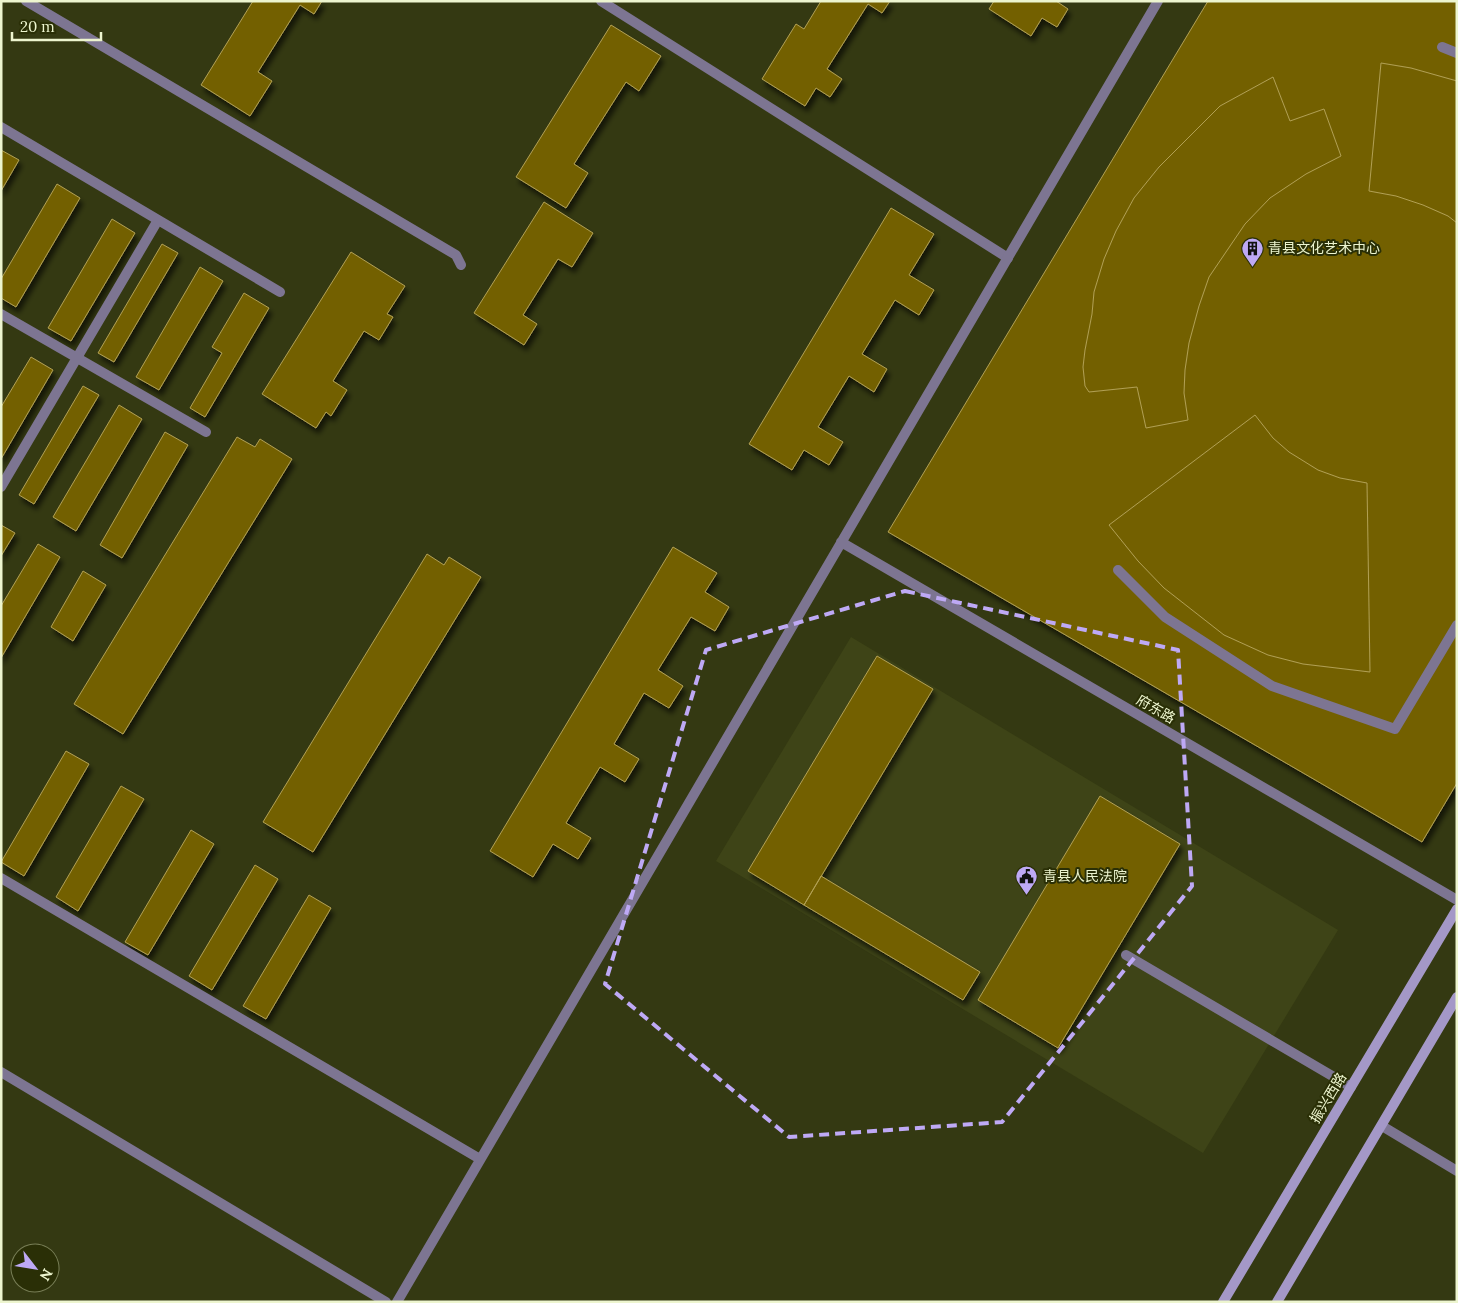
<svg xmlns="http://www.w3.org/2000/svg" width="1458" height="1303" font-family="Lora,'Noto Sans SC',serif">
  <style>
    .built { fill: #3e4417 }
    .building { fill: #736105; stroke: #b2a053; filter: url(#shadow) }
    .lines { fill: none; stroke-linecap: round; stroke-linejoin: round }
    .lane { stroke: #7d7592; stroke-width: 10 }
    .street { stroke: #7d7592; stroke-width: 10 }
    .secondary { stroke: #a498c7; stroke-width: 10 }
    .marked { fill: none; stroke: #bea9f5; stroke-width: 4; stroke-dasharray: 10 6; stroke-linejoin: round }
    .labels { text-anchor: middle; stroke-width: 4; stroke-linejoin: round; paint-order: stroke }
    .poi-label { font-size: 14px; fill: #edf5cf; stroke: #2a2f06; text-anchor: start }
    .street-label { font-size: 14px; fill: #edf5cf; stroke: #2a2f06 }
  </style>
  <defs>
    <filter id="shadow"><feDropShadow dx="3" dy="5.5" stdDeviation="2.5" flood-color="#0009"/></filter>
  </defs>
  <rect width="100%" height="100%" fill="#343912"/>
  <!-- built -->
  <path class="built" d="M851 637 1338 930 1203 1153 716 861Z"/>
  <!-- building -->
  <path class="building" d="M253 1H322L314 14 300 5 258 72 272 81 250 116 201 85Z
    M821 1H890L882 13 868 4 827 69 842 79 830 97 816 88 805 106 762 79 796 24 804 29Z
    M994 1H1056L1068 9 1057 27 1042 18 1031 36 989 9Z
    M1208 1H1457V783L1422 842 888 532Z
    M611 25 661 56 639 91 626 82 574 164 588 173 566 208 516 177Z
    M1381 63 1411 68 1457 81V223L1448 216 1423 205 1396 196 1369 191Z
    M1273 77 1290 121 1324 109 1341 156 1306 174 1270 198 1245 224 1209 277 1199 306 1189 343 1185 370 1184 393 1188 420 1146 428 1137 387 1089 392 1085 386 1083 367 1085 350 1092 314 1094 292 1104 259 1116 231 1134 198 1159 167 1220 106Z
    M1 150 19 160 1 191Z
    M57 184 80 198 16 307 1 298V279Z
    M544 202 593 233 572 267 558 259 523 315 537 324 524 345 474 313Z
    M891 208 934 234 909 275 934 290 919 315 895 300 862 354 887 369 874 392 849 376 818 427 843 442 829 465 804 450 792 470 749 444Z
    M112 219 135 233 71 341 48 328Z
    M162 244 178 253 114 362 98 353Z
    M351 252 405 286 387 314 393 317 379 340 364 331 333 381 347 390 331 416 326 412 316 428 262 394Z
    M200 267 223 281 159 390 136 377Z
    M244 293 269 308 205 417 190 408 222 353 212 347Z
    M31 357 53 370 1 459V407Z
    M83 386 99 395 34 504 19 495Z
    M119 405 142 419 76 531 53 517Z
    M1255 415 1273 438 1289 452 1318 470 1340 478 1367 483 1370 672 1303 664 1268 655 1224 635 1164 588 1138 561 1109 525Z
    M165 432 188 445 122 558 100 545Z
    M237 437 255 447 260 439 292 459 123 734 74 704Z
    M1 525 15 533 1 556Z
    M38 544 60 557 1 658V606Z
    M673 547 717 573 705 592 729 607 715 631 691 617 658 670 683 686 669 708 644 693 614 744 639 759 625 782 600 767 566 823 591 838 578 859 553 844 533 877 490 851Z
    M427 554 444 565 449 557 481 577 313 852 263 822Z
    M83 571 106 585 73 641 51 627Z
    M877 656 933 689 804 905 748 871Z
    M66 751 89 764 24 876 1 862Z
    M121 786 144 799 78 911 56 897Z
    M1100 796 1180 844 1058 1048 978 1000Z
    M191 830 214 844 148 955 125 942Z
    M255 865 278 879 212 990 189 976Z
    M821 876 980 972 963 1000 804 905Z
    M309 895 331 908 266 1019 243 1006Z"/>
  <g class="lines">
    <!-- lane -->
    <path class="lane" d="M26 1 456 255 461 265
      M601 1 1008 258
      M1442 47 1457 53
      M1118 570 1165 617 1272 686 1395 729 1457 625
      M1126 955 1351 1087
      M1382 1126 1457 1171"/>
    <!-- street -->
    <path class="street" d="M1 127 280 292
      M1 314 206 432
      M1 487 158 220
      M841 542 1457 900
      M1 878 480 1159
      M1 1072 386 1302
      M397 1302 1158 1"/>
    <!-- secondary -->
    <path class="secondary" d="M1223 1302 1457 909
      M1277 1302 1457 997"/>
  </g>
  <!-- marked area -->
  <path class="marked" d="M905 591 1178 650 1192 886 1002 1122 789 1137 605 984 706 650Z"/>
  <!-- icons -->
  <defs>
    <symbol id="building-pin" viewBox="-11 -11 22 30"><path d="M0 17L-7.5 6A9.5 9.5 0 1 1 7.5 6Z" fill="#bea9f5" stroke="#2a2f06"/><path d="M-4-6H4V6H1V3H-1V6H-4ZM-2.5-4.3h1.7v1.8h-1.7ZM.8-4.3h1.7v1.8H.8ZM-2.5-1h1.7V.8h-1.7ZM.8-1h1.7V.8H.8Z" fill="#111"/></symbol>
    <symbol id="civic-pin" viewBox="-11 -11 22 30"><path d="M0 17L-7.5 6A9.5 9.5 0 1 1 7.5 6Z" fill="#bea9f5" stroke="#2a2f06"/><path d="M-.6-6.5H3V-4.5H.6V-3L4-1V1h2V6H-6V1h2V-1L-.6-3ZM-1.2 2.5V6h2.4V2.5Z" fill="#111"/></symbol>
  </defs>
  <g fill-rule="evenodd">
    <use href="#building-pin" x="1240" y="236" width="25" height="34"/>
    <use href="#civic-pin" x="1014" y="864" width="25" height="34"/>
  </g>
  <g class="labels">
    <!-- poi labels -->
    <g class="poi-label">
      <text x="1268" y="253">青县文化艺术中心</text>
      <text x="1043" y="881">青县人民法院</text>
    </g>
    <!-- street labels -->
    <g class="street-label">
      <text transform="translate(1156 709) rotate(30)" y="5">府东路</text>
      <text transform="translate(1328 1098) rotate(-59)" y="5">振兴西路</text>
    </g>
  </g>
  <!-- border -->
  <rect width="1458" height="1303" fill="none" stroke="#edf5cf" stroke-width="5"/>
  <!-- north arrow -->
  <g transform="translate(35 1268) rotate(121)"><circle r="24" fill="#2a2f06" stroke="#787e56"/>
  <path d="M0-4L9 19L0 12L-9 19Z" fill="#bea9f5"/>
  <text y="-8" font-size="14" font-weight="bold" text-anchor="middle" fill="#edf5cf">N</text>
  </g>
  <!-- scale -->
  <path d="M12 32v8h89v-8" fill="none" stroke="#edf5cf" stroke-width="2.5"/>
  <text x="20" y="32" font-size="15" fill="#edf5cf" stroke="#2a2f06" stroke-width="4" paint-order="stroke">20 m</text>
</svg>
